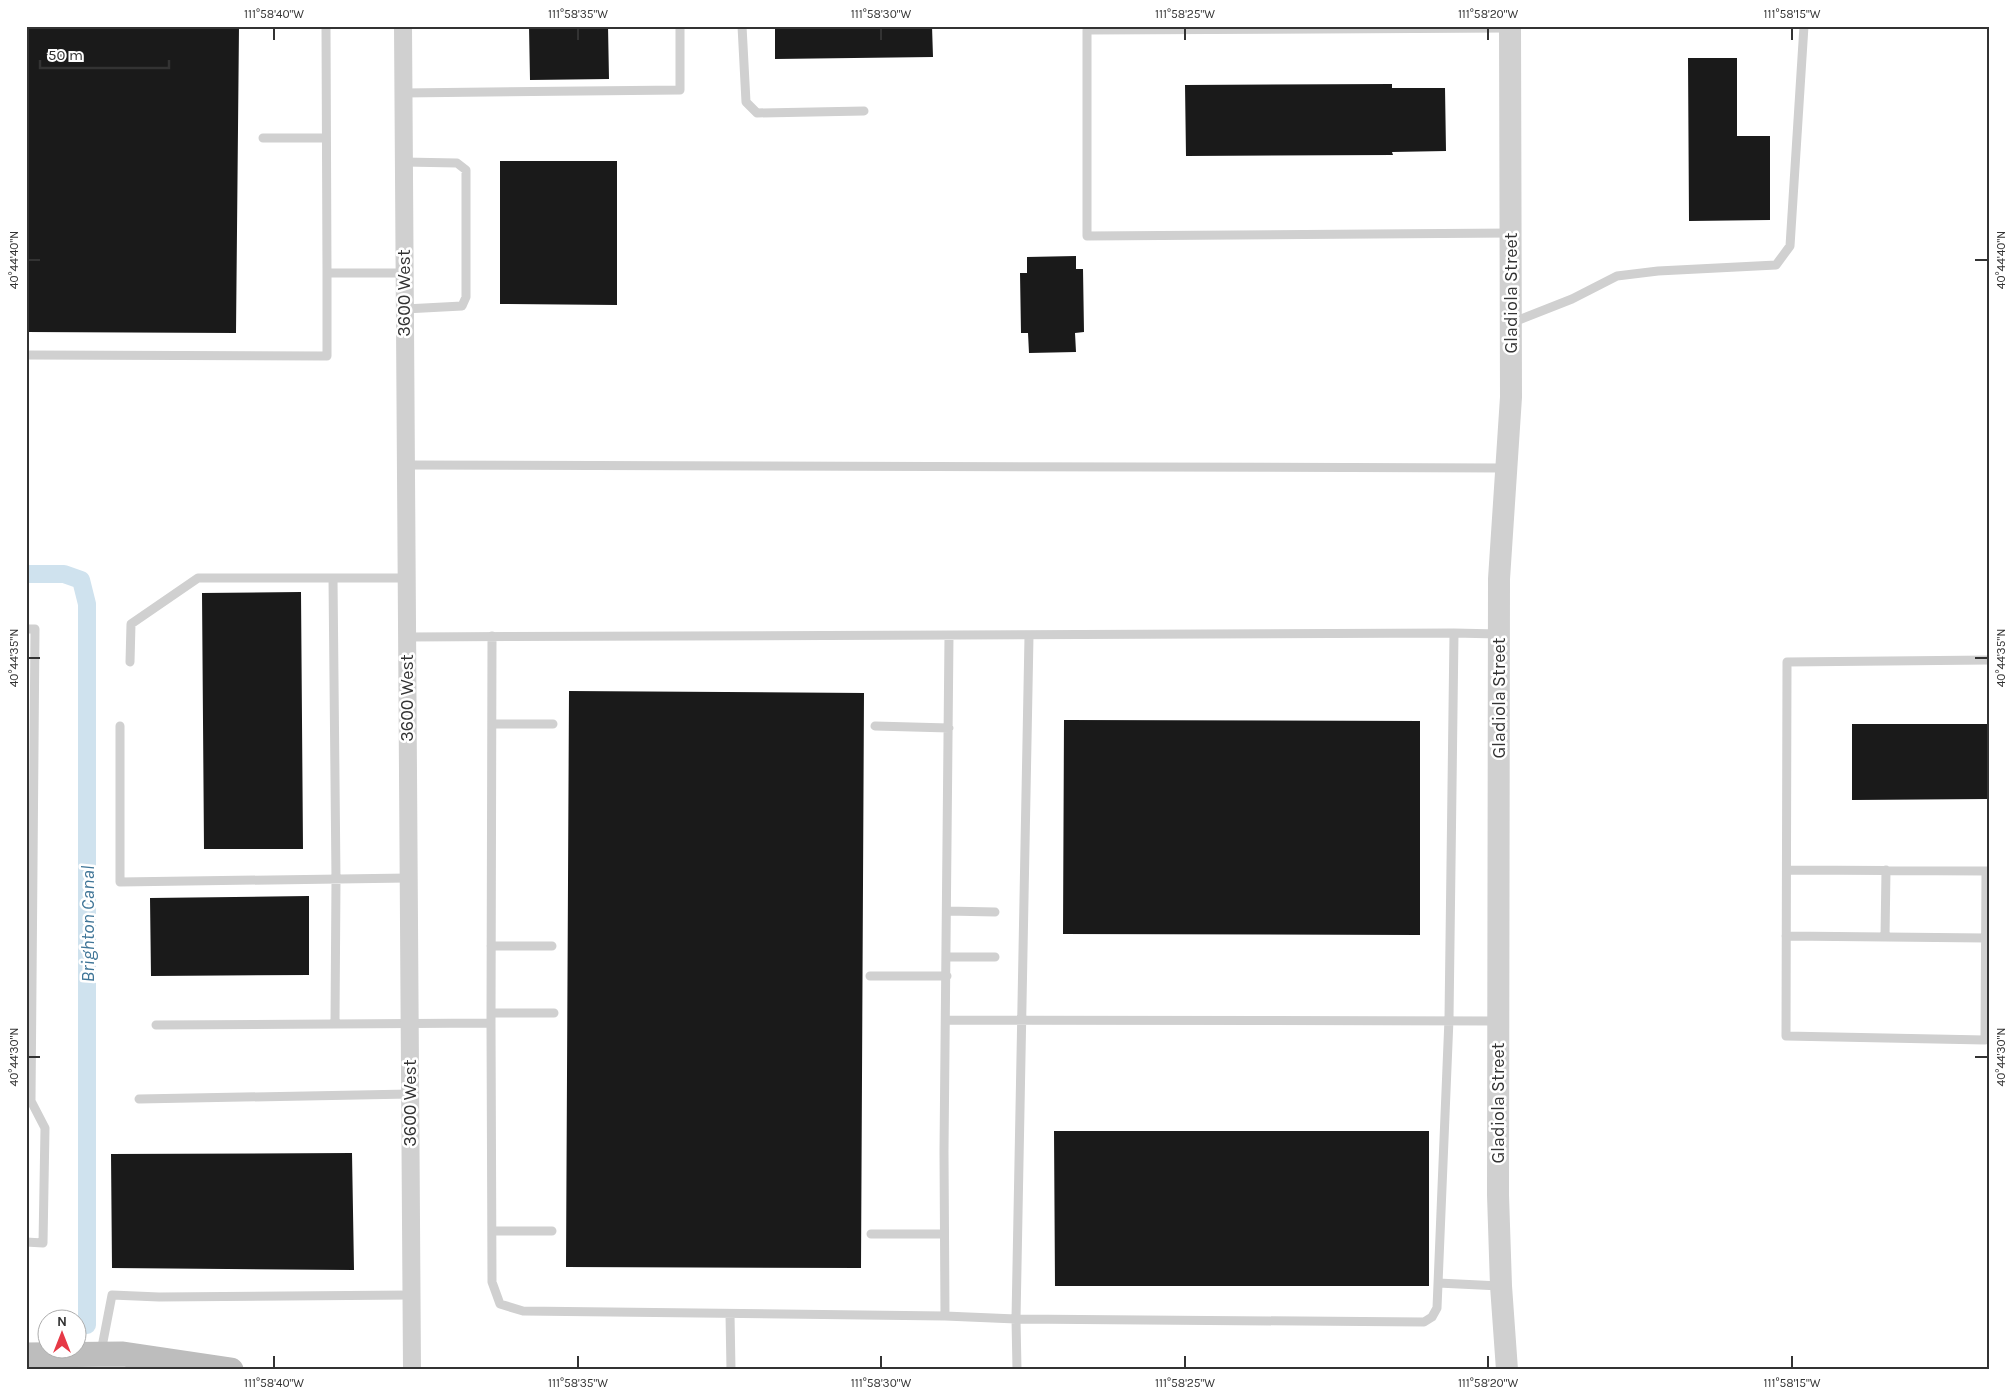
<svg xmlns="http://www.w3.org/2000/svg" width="2015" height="1396" font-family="Karla,sans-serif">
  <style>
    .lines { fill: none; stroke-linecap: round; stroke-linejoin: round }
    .canal { stroke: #cfe2ee; stroke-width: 18 }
    .building { fill: #1a1a1a }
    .service { stroke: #d0d0d0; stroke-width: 9 }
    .minor { stroke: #d0d0d0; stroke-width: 18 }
    .tertiary { stroke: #d0d0d0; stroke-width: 22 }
    .secondary { stroke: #bdbdbd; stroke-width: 25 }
    .ticks { fill: none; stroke: #333; stroke-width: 2 }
    .labels { text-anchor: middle; stroke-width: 5; stroke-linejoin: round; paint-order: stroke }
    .street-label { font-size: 18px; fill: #333; stroke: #fff }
    .water-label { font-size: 19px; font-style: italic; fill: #3f7597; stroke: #fff }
    .neatline { fill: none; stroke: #333; stroke-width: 2 }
    .ticks-label { font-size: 12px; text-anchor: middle; fill: #333 }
  </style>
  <rect width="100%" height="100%" fill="#fff"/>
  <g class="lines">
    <!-- canal -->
    <path class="canal" d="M26 574H64L81 580 87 604V1325"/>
  </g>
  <!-- building -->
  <path class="building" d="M26 26H239L236 333 26 332Z
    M529 26H608L609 79 530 80Z
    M775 26H932L933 57 775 59Z
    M1688 58H1737V136H1770V220L1689 221Z
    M1392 84V88H1445L1446 151 1392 152 1393 155 1186 156 1185 85Z
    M500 161H617V305L500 304Z
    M1076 256V269H1083L1084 332 1075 333 1076 352 1029 353 1028 333H1021L1020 273H1027V257Z
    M301 592 303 849H204L202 593Z
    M569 691 864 693 861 1268 566 1267Z
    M1064 720 1420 721V935L1063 934Z
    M1852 724H1989V799L1852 800Z
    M309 896V975L151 976 150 898Z
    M1054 1131H1429V1286H1055Z
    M352 1153 354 1270 112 1268 111 1154Z"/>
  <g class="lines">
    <!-- service -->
    <path class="service" d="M326 26 327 273H404
      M742 26 746 102 757 113 864 111
      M1510 28 1087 30V236L1511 233
      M403 93 680 90V26
      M263 138H326
      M404 162 457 163 466 170V297L462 306 405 309
      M1511 323 1572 299 1617 276 1658 271 1776 265 1790 246 1804 26
      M26 355 327 356V273
      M406 465 1505 468
      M333 578 336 879 335 1023
      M26 629H35L31 1101 45 1128 43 1243 26 1242
      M407 637 1454 633
      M1989 660 1787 662 1786 1036 1985 1040 1986 871H1989
      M130 662 131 624 198 578H406
      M492 724H553
      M120 726V882L408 878
      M875 726 949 728
      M1787 870 1986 871
      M947 911 995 912
      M1786 936 1986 938
      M1885 937 1886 870
      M491 946H552
      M947 957H995
      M870 976H947
      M491 1013H554
      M946 1020 1499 1021
      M491 1023 492 1282 500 1304 523 1311 945 1316 1016 1319 1029 636
      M156 1025 491 1023 492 636
      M139 1099 410 1094
      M492 1231H552
      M871 1234H944
      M1438 1283 1500 1286
      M730 1314 731 1370
      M945 1316 944 1151 949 636
      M101 1352 112 1295 159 1297 411 1295
      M1017 1370 1016 1319 1424 1322 1432 1317 1437 1308 1449 1019 1454 633 1498 634"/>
    <!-- minor -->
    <path class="minor" d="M403 26 412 1370"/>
    <!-- tertiary -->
    <path class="tertiary" d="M1507 1370 1501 1286 1498 1195 1499 579 1511 397 1510 26"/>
    <!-- secondary -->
    <path class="secondary" d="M26 1355 123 1354 231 1370"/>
  </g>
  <!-- ticks -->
  <path class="ticks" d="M274 28V40M578 28V40M881 28V40M1185 28V40M1488 28V40M1792 28V40M28 260H40M1975 260H1988M28 658H40M1975 658H1988M28 1057H40M1975 1057H1988M274 1356V1368M578 1356V1368M881 1356V1368M1185 1356V1368M1488 1356V1368M1792 1356V1368"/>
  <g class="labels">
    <!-- street labels -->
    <g class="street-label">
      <text transform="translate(404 293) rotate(-90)" y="6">3600 West</text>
      <text transform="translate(1511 293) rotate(-90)" y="6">Gladiola Street</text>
      <text transform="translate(407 698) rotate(-90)" y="6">3600 West</text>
      <text transform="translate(1499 698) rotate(-90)" y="6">Gladiola Street</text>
      <text transform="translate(410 1103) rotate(-90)" y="6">3600 West</text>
      <text transform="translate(1498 1103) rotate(-90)" y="6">Gladiola Street</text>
    </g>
    <!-- water labels -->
    <g class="water-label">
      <text transform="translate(87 924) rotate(-90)" y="7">Brighton Canal</text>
    </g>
  </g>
  <!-- border -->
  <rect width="2015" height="1396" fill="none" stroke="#ffffff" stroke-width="55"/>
  <!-- north arrow -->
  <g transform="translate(62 1334)"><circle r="24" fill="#ffffff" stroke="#adadad"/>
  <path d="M0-4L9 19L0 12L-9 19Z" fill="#e63946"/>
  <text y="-8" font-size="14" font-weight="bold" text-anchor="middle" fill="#333333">N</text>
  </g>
  <!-- scale -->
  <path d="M40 60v8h129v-8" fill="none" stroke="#333333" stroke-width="2.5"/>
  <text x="48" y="60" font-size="15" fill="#333333" stroke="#ffffff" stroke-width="4" paint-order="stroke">50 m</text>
  <rect x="28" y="28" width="1960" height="1340" class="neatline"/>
  <g class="ticks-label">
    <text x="274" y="18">111°58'40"W</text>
    <text x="578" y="18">111°58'35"W</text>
    <text x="881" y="18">111°58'30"W</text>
    <text x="1185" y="18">111°58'25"W</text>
    <text x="1488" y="18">111°58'20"W</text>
    <text x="1792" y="18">111°58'15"W</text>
    <text transform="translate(14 260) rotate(-90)" y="4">40°44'40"N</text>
    <text transform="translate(2001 260) rotate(-90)" y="4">40°44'40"N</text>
    <text transform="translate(14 658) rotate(-90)" y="4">40°44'35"N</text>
    <text transform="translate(2001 658) rotate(-90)" y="4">40°44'35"N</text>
    <text transform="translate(14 1057) rotate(-90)" y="4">40°44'30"N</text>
    <text transform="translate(2001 1057) rotate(-90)" y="4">40°44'30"N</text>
    <text x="274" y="1387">111°58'40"W</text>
    <text x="578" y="1387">111°58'35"W</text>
    <text x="881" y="1387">111°58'30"W</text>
    <text x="1185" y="1387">111°58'25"W</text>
    <text x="1488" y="1387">111°58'20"W</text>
    <text x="1792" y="1387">111°58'15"W</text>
  </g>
</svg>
